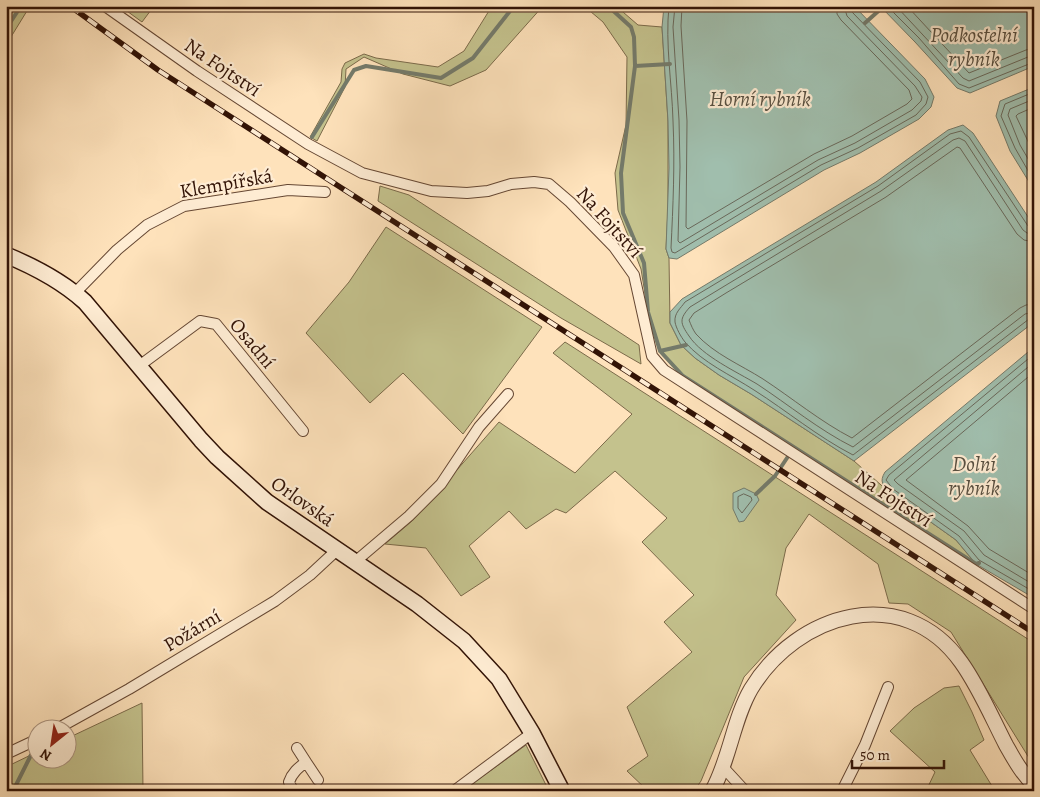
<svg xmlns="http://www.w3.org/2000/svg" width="1040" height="797" font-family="Alegreya,serif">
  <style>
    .green { fill: #c4c28d; stroke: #7b6a4a }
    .water { fill: #a0bead; stroke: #747a6a }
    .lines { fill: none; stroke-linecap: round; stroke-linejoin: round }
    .shore { stroke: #69685a; stroke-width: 1 }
    .stream { stroke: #747a6a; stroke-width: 4 }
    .minor-casing { stroke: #654733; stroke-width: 12 }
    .tertiary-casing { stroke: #654733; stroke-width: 16 }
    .secondary-casing { stroke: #321306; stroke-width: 18 }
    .minor { stroke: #feecd3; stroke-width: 10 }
    .tertiary { stroke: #feecd3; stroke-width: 14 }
    .secondary { stroke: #feecd3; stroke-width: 15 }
    .rail-casing { stroke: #321306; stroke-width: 5.5 }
    .rail { stroke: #feecd3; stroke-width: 4; stroke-dasharray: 11; stroke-linecap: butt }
    .labels { text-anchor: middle; stroke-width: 4.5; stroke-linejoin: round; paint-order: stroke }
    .street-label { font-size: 20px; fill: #321306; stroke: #feecd3 }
    .water-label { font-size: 21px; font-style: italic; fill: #584f40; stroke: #feecd3 }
  </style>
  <rect width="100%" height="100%" fill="#fee2bb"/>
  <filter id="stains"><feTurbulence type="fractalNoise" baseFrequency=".004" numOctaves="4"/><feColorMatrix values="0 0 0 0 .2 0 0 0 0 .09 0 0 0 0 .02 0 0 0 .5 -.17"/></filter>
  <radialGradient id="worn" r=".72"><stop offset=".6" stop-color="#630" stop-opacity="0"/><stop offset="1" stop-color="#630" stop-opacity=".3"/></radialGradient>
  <!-- green -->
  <path class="green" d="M6 6H30L6 45Z
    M120 6H154L142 22Z
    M492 6H543L486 70 450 86 403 74 364 57 346 69 345 87 317 141 310 137 341 82 342 69 345 63 364 54 376 58 438 67 464 51Z
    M584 6H616L638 25 662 27 668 121V209L666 249 669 258 670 323 681 345 695 358 719 375 751 394 854 461 890 493 956 540 976 564 683 376 660 351 648 312 641 269 618 210 615 173 626 125 627 57 603 22Z
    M380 186 409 195 639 345 641 364 561 318 378 201Z
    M386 227 542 327 463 434 403 373 370 403 306 333 349 282Z
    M565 342 1034 643V766L951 632 908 604 889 603 878 564 809 514 786 548 776 595 796 620 744 677 701 781 694 791H648L627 771 648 756 627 707 692 652 664 622 694 595 642 542 667 518 615 471 566 513 556 509 526 529 509 511 469 546 490 577 461 596 426 548 385 544 412 521 499 422 575 473 632 414 553 353Z
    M959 686 972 712 984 740 970 750 995 791H926L935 772 890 731 914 708 944 688Z
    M142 703 143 791H6V767L37 752 38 760H68V738Z
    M526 745 549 791H462Z"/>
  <!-- water -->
  <path class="water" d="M664 6H854L925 79 934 97 931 107 919 119 860 153 824 170 677 259 669 258 666 249 669 168 668 121 662 27Z
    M880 6H1034V66L970 93 957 88 915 42Z
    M1034 87V190L1010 151 996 116 1000 101Z
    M963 125 973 133 1034 226V322L854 461 751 394 719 375 695 358 681 345 670 323V312L682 299 876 182 948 130Z
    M1034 347V598L976 564 956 540 890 493C883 485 879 482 885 472Z
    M744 488 756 494 759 500 744 521 739 522 733 509V493Z"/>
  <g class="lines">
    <!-- shore -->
    <path class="shore" d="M669 6C665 44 672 83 673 121 675 164 673 206 671 248L672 252 675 253 821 165 858 148 916 115 926 104 928 97 920 82 852 12 850 6
      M675 6 673 27 679 120 680 167 678 241 680 243 818 160 855 143 912 110 921 101 922 97 915 86 847 16 844 6
      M682 6 681 26 687 121 686 227 688 229 814 154 852 136 907 104 912 99 909 90 841 20 837 14V6
      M887 6 919 38 959 84 969 88 1034 62
      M896 6 963 78 969 81 1028 57 1034 56
      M907 6 969 73 1026 50 1034 48
      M1034 92 1005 104 1001 116 1015 148 1034 181
      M1034 99 1010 109 1008 115 1020 145 1034 169
      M1034 107 1018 114 1016 116 1034 154
      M1034 228 1028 226 969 137 961 131 950 134 878 186 685 302C681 308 674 313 675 322 676 328 681 337 685 342 703 363 731 375 754 390 787 411 818 437 853 455L1029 319 1034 318
      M1034 234 1027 233 1023 230 965 141 959 138 953 140 881 191 690 307C679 319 680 323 689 336 702 356 737 372 757 384 789 405 819 430 853 447L1025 314 1034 312
      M1034 242 1024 240 1017 234 960 148 957 147 886 197 726 293 694 313 689 320C691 325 693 330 696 334 714 354 741 365 763 379 792 398 821 422 852 438L1020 308 1026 305 1034 304
      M1034 354 889 475 886 480 893 489 959 536 979 560 1034 592
      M1034 362 894 480 898 484 964 531 984 555 1034 585
      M1034 372 906 480 968 526 989 549 1034 576
      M744 494 751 497 752 500 742 513 738 508V497Z"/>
    <!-- stream -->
    <path class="stream" d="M608 6 631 27 634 37 635 66 621 173 623 213 644 263 648 312 660 351 683 376 976 564 979 563
      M865 23 884 6
      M6 29 21 6
      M635 66 670 64
      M312 137 354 70 366 66 441 78 473 58 514 6
      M660 351 686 345
      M756 494 775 476 791 452
      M13 791 31 755"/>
    <defs>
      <path id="minor" d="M105 6 197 71 308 144 362 173 431 191 467 193 488 191 511 184 534 182 549 184 570 202 614 247 634 275 652 356 664 370 1034 609
        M75 293 117 250 147 225 184 206 288 190 325 192
        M139 366 200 321 216 324 303 431
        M356 561 409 516 441 484 479 427 508 394
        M55 730 129 689 275 601 310 575 338 549
        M297 748 306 762
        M6 754 38 739
        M722 766 745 791
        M293 791 289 782C292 773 298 768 306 762L318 780
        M454 791 532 733
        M842 791 865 745 888 687"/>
      <path id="tertiary" d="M712 791C730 759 733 720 751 689 797 613 903 581 961 662 979 687 992 718 1006 745 1014 759 1022 774 1034 785"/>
      <path id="secondary" d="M6 255C35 267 62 281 85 302L201 440 217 457 267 502 417 604 464 641 499 679 532 733 562 791"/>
    </defs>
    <!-- minor casing -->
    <use href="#minor" class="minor-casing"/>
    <!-- tertiary casing -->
    <use href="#tertiary" class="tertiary-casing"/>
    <!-- secondary casing -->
    <use href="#secondary" class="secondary-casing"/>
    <!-- minor -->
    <use href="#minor" class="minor"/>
    <!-- tertiary -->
    <use href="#tertiary" class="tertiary"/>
    <!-- secondary -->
    <use href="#secondary" class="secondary"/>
    <defs>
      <path id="rail" d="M70 6 158 70 1034 633"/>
    </defs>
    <!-- rail casing -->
    <use href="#rail" class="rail-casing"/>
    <!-- rail -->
    <use href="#rail" class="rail"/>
  </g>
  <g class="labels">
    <!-- street labels -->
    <g class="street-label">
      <text transform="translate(223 67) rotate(34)" y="7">Na Fojtství</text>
      <text transform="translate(226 183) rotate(-10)" y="7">Klempířská</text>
      <text transform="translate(610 222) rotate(48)" y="7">Na Fojtství</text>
      <text transform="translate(253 343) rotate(50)" y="7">Osadní</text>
      <text transform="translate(894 498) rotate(33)" y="7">Na Fojtství</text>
      <text transform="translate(303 501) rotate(35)" y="7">Orlovská</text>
      <text transform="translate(192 630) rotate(-31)" y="7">Požární</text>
    </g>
    <!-- water labels -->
    <g class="water-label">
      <text x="974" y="42">Podkostelní<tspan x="974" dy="24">rybník</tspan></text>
      <text x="760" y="106">Horní rybník</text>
      <text x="974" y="471">Dolní<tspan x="974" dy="24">rybník</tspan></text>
    </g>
  </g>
  <!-- margin -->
  <rect width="1040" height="797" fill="none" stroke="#fee2bb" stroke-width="25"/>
  <rect x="8" y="8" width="1025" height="782" fill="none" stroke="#321306" stroke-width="2.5"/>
  <rect x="12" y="12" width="1015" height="772" fill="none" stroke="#321306"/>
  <!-- north arrow -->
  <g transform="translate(52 744) rotate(210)"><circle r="24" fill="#feecd3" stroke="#ac9581"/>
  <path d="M0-4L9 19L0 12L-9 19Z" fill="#8f2418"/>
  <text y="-8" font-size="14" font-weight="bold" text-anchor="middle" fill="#321306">N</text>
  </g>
  <!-- scale -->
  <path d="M852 760v8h92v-8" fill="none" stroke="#321306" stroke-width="2.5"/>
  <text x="860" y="760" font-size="15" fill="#321306" stroke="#feecd3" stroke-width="4" paint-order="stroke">50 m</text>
  <rect width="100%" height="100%" filter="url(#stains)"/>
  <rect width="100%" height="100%" fill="url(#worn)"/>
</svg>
